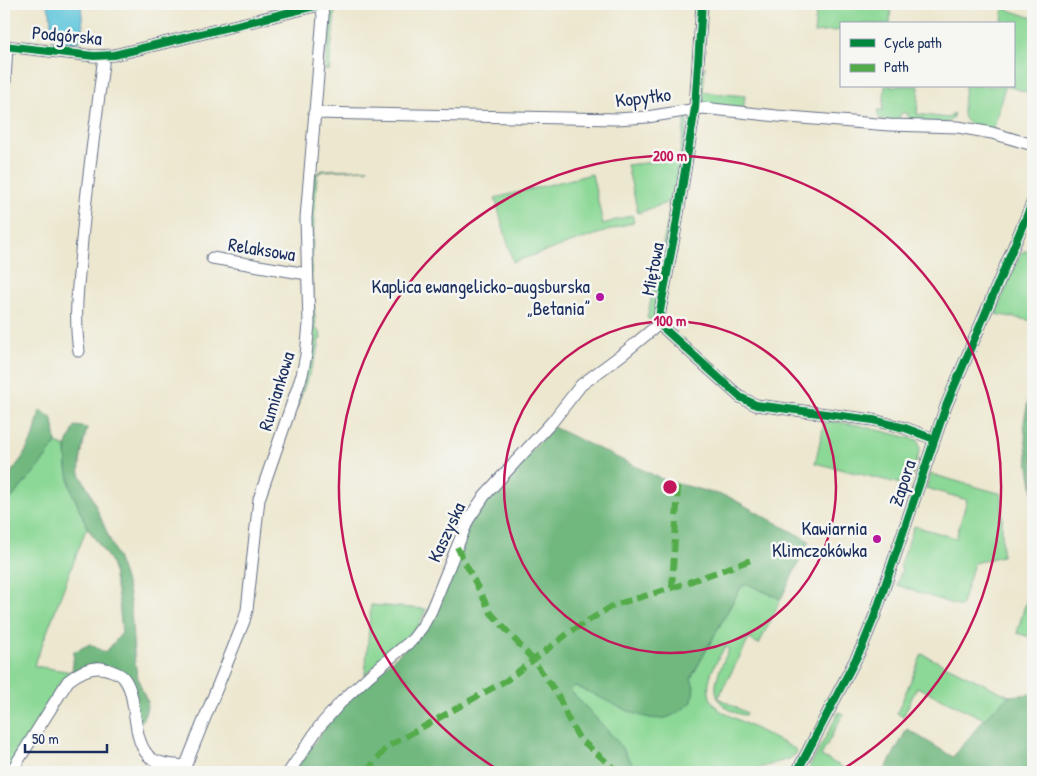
<svg xmlns="http://www.w3.org/2000/svg" width="1037" height="776" font-family="'Patrick Hand',sans-serif">
  <style>
    .green { fill: #8cd896; stroke: #54847a }
    .forest { fill: #71b87f; stroke: #46746e }
    .water { fill: #5fc6db; stroke: #3d7a9c }
    .lines { fill: none; stroke-linecap: round; stroke-linejoin: round }
    .street-casing { stroke: #646f85; stroke-width: 13 }
    .street { stroke: #fff; stroke-width: 11 }
    .quiet { stroke: #52ab49; stroke-width: 6; stroke-dasharray: 12 6; stroke-linecap: butt }
    .cycleway-casing { stroke: #f6f6f2; stroke-width: 11 }
    .cycleway { stroke: #00873e; stroke-width: 8 }
    .ring { fill: none; stroke: #c2185b; stroke-width: 2.5 }
    .poi-dot { fill: #b5179e; stroke: #f6f6f2; stroke-width: 2 }
    .labels { text-anchor: middle; stroke-width: 5; stroke-linejoin: round; paint-order: stroke }
    .street-label { font-size: 19px; fill: #1b2f5e; stroke: #f6f6f2 }
    .poi-label { font-size: 19px; fill: #1b2f5e; stroke: #f6f6f2; text-anchor: end }
    .centre { fill: #c2185b; stroke: #f6f6f2; stroke-width: 2.5 }
    .ring-label { font-size: 15px; text-anchor: middle; font-weight: bold; fill: #c2185b; stroke: #f6f6f2; stroke-width: 5; stroke-linejoin: round; paint-order: stroke }
  </style>
  <rect width="100%" height="100%" fill="#f6f6f2"/>
  <filter id="ink" filterUnits="userSpaceOnUse"><feTurbulence type="fractalNoise" baseFrequency=".02" numOctaves="2"/><feDisplacementMap in="SourceGraphic" scale="10" xChannelSelector="R" yChannelSelector="G"/><feConvolveMatrix kernelMatrix="1 2 1 2 8 2 1 2 1" color-interpolation-filters="sRGB"/></filter>
  <filter id="wash" filterUnits="userSpaceOnUse"><feTurbulence type="fractalNoise" baseFrequency=".0096" numOctaves="4" result="noise"/><feDisplacementMap in="SourceGraphic" scale="20" xChannelSelector="R" yChannelSelector="G"/><feGaussianBlur stdDeviation="1.12" result="paint"/><feColorMatrix in="noise" values="0 0 0 0 0 0 0 0 0 0 0 0 0 0 0 0 0 1.4 0 .05"/><feComposite in="paint" operator="in"/></filter>
  <g filter="url(#wash)">
    <rect width="100%" height="100%" fill="#ece7ce"/>
    <!-- green -->
    <path class="green" d="M341 4H389V12H384L383 7 339 8 335 12 329 71 325 70 331 9 334 6Z
      M817 4H891L890 24H841V30L814 33Z
      M1003 8 1033 18V87L1030 93 1006 86H1013V24H1002Z
      M705 66 703 92 745 96 743 110 702 103 700 100 701 72Z
      M885 86H919L917 114 948 118 954 113 952 119 947 123 912 121 908 118V113H901L898 121 880 119 878 116V110H883Z
      M965 86H1005L993 130C957 123 962 121 965 86Z
      M686 115 688 119 675 202H669L638 213 627 165 679 159Z
      M368 169 324 171 317 174 311 273 316 329 320 332 321 339 318 341 319 347 296 410 304 381 309 218 315 174 323 170Z
      M592 174 603 224 632 215 634 222 513 262 495 198Z
      M670 211 674 212 655 317 652 320 647 318Z
      M1024 251 1033 252V321L995 314 1020 255Z
      M830 421 858 425 918 440 920 449 909 486 815 463 824 424Z
      M56 443 66 447 67 468 71 489 87 527 34 666 72 672 60 682 53 696 7 772H4V507L41 464Z
      M931 474 1002 494V556L974 563 961 607 897 585 902 569 900 567 914 526 956 538 967 500 926 488Z
      M1033 578V638L1017 633Z
      M747 584 781 599 759 644 749 639 718 698 747 713 746 715C739 715 733 712 727 708 705 694 721 667 729 649L725 647C713 667 697 693 721 711L795 749 797 753 789 759 746 772H641L633 765 617 741 571 691 574 685 606 700 694 687 691 678 741 587Z
      M371 605 426 609 416 630 365 675Z
      M922 654 1009 696 984 719 917 687 903 717 897 713Z
      M839 712 843 714 821 756 852 772H807Z"/>
    <!-- forest -->
    <path class="forest" d="M1030 391 1033 392V492L1027 455 1024 422Z
      M40 410 53 419 56 443 41 464 4 507V482L22 458 34 436Z
      M75 426 87 428C85 437 78 466 80 473 82 479 86 485 89 490 102 523 119 556 128 590 136 627 128 670 148 702L145 714 139 726 116 668 72 672 74 652 90 644 105 653 122 633 119 602 111 562 87 527 71 489 67 467 66 447Z
      M553 427 664 480 729 497 809 541 781 599 747 584 741 587 691 678 694 687 692 702C684 708 675 716 665 718 642 724 598 694 574 686L571 691 617 741 633 765 641 772H293L344 702 414 641 473 516Z
      M1033 694V772H884L907 729 953 757 984 719 1009 696Z"/>
    <!-- water -->
    <path class="water" d="M46 4H81L83 28 80 41C70 44 61 42 52 36L50 12Z"/>
  </g>
  <g filter="url(#ink)">
    <g class="lines">
      <defs>
        <path id="street" d="M702 4 695 108 675 232 660 311 659 324 740 397 756 405 873 420 905 428 934 439
          M4 46 94 56 114 55 323 4
          M4 97 7 46
          M314 113 617 119 647 117 703 108 777 116 889 125 958 127 992 133 1033 145
          M212 258 307 274
          M79 351C74 318 78 285 81 252 86 187 96 122 104 56
          M11 772 68 681C79 672 92 665 106 669 112 671 119 673 123 677 140 696 129 742 152 759 162 765 175 765 186 766
          M183 772 244 621 247 610 259 499 302 375 306 355 309 324 306 218 323 16 321 4
          M289 772 319 727 342 701 370 675 413 639 422 627 431 611 468 520 485 495 552 422 581 385 624 353 659 324
          M797 772 862 647 875 615 946 406 1033 201"/>
      </defs>
      <!-- street casing -->
      <use href="#street" class="street-casing"/>
      <!-- street -->
      <use href="#street" class="street"/>
      <!-- quiet -->
      <path class="quiet" d="M457 547 491 613 534 661 558 695 567 717 579 738 618 772
        M672 588 678 487
        M366 772 387 747 507 680 570 632 614 605 672 588 751 560"/>
      <defs>
        <path id="cycleway" d="M702 4 695 108 675 232 660 311 659 324 740 397 756 405 873 420 905 428 934 439
          M4 46 94 56 114 55 323 4
          M797 772 862 647 875 615 946 406 1033 201"/>
      </defs>
      <!-- cycleway casing -->
      <use href="#cycleway" class="cycleway-casing"/>
      <!-- cycleway -->
      <use href="#cycleway" class="cycleway"/>
    </g>
  </g>
  <!-- distance rings -->
  <g class="ring">
    <circle cx="670" cy="487" r="166"/>
    <path d="M502 772A331 331 0 1 1 838 772"/>
  </g>
  <!-- markers -->
  <g class="poi-dot">
    <circle cx="600" cy="297" r="5"/>
    <circle cx="877" cy="539" r="5"/>
  </g>
  <g class="labels">
    <!-- street labels -->
    <g class="street-label">
      <text transform="translate(67 35) rotate(5)" y="7">Podgórska</text>
      <text transform="translate(643 97) rotate(-7)" y="7">Kopytko</text>
      <text transform="translate(262 249) rotate(9)" y="7">Relaksowa</text>
      <text transform="translate(652 269) rotate(-79)" y="7">Miętowa</text>
      <text transform="translate(276 391) rotate(-73)" y="7">Rumiankowa</text>
      <text transform="translate(902 483) rotate(-72)" y="7">Zapora</text>
      <text transform="translate(446 532) rotate(-65)" y="7">Kaszyska</text>
    </g>
    <!-- poi labels -->
    <g class="poi-label">
      <text x="590" y="293">Kaplica ewangelicko-augsburska<tspan x="590" dy="22">„Betania”</tspan></text>
      <text x="867" y="535">Kawiarnia<tspan x="867" dy="22">Klimczokówka</tspan></text>
    </g>
  </g>
  <circle cx="670" cy="487" r="8" class="centre"/>
  <g class="ring-label">
    <text x="670" y="161">200 m</text>
    <text x="670" y="326">100 m</text>
  </g>
  <!-- margin -->
  <rect width="1037" height="776" fill="none" stroke="#f6f6f2" stroke-width="20"/>
  <!-- legend -->
  <rect x="840" y="22" width="175" height="65" fill="#f6f6f2" stroke="#9ea6b7"/>
  <rect x="850" y="39" width="25" height="8" fill="#00873e" stroke="#9ea6b7"/>
  <text x="884" y="48" font-size="15" fill="#1b2f5e">Cycle path</text>
  <rect x="850" y="64" width="25" height="8" fill="#52ab49" stroke="#9ea6b7"/>
  <text x="884" y="72" font-size="15" fill="#1b2f5e">Path</text>
  <!-- scale -->
  <path d="M25 744v8h82v-8" fill="none" stroke="#1b2f5e" stroke-width="2.5"/>
  <text x="32" y="744" font-size="15" fill="#1b2f5e" stroke="#f6f6f2" stroke-width="4" paint-order="stroke">50 m</text>
</svg>
